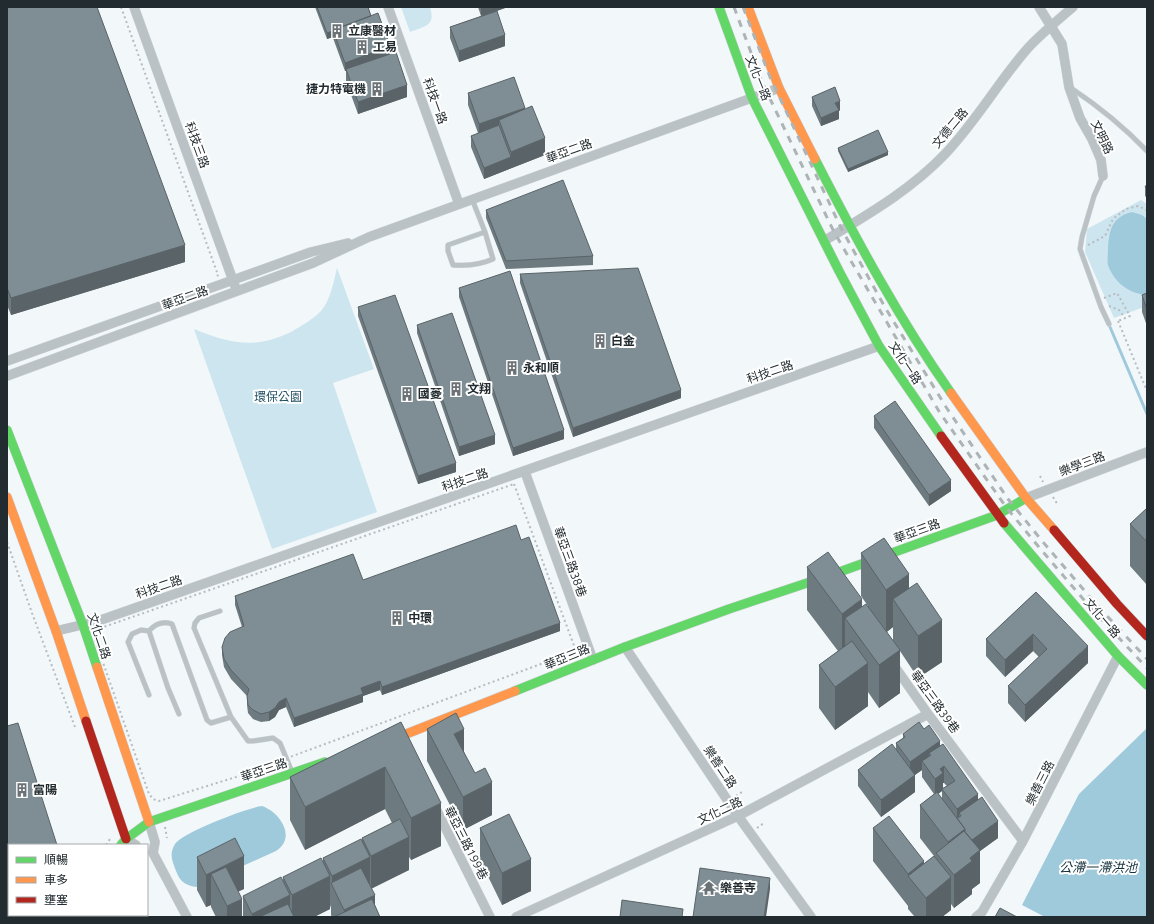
<svg xmlns="http://www.w3.org/2000/svg" width="1154" height="924" font-family="Ubuntu,'Noto Sans TC',sans-serif">
  <style>
    .green { fill: #cde5ef }
    .water { fill: #9fcadc }
    .lines { fill: none; stroke-linecap: round; stroke-linejoin: round }
    .stream { stroke: #9fcadc; stroke-width: 3 }
    .lane-casing { stroke: #cdd1d4; stroke-width: 5.5 }
    .street-casing { stroke: #cdd1d4; stroke-width: 10 }
    .fast-casing { stroke: #cdd1d4; stroke-width: 10 }
    .slow-casing { stroke: #cdd1d4; stroke-width: 10 }
    .jam-casing { stroke: #cdd1d4; stroke-width: 10 }
    .path { stroke: #b6bcbf; stroke-width: 2; stroke-dasharray: 2 3; stroke-linecap: butt }
    .lane { stroke: #bac2c6; stroke-width: 4.5 }
    .street { stroke: #bac2c6; stroke-width: 9 }
    .fast { stroke: #63d668; stroke-width: 9 }
    .slow { stroke: #ff974d; stroke-width: 9 }
    .jam { stroke: #b3261e; stroke-width: 9 }
    .rail { stroke: #aeb4b6; stroke-width: 3; stroke-dasharray: 7 7; stroke-linecap: butt }
    .wall { fill: #6d7a7f; fill-rule: evenodd }
    .shaded-wall { fill: #596368 }
    .building { fill: #7f8e94; stroke: #596368 }
    .labels { text-anchor: middle; stroke-width: 4; stroke-linejoin: round; paint-order: stroke }
    .poi-label { font-size: 12px; font-weight: bold; fill: #222b2f; stroke: #fff; text-anchor: start }
    .street-label { font-size: 12px; fill: #222b2f; stroke: #fff }
    .park-label { font-size: 12px; fill: #1f5062; stroke: #fff }
    .water-label { font-size: 13px; font-style: italic; fill: #13303b; stroke: #fff }
  </style>
  <rect width="100%" height="100%" fill="#f2f7f9"/>
  <!-- green -->
  <path class="green" d="M401 7H430C436 26 425 26 410 32Z
    M1141 200 1147 204V306L1114 318 1085 252 1087 229Z
    M337 268 374 369 333 383 377 512 272 549 194 329C229 343 254 350 291 332 301 326 312 320 321 311 330 301 334 281 337 268Z"/>
  <!-- water -->
  <path class="water" d="M1132 212 1142 215 1147 219V295C1129 294 1114 282 1108 265 1107 261 1108 254 1108 250 1109 231 1111 217 1132 212Z
    M1147 728V917H1045L1022 905 1079 794Z
    M262 806C280 812 297 838 276 851L196 887C184 885 180 881 176 871 172 861 169 854 175 844 181 833 249 807 262 806Z"/>
  <g class="lines">
    <!-- stream -->
    <path class="stream" d="M1110 327 1147 414"/>
    <defs>
      <path id="lane" d="M1071 88C1098 106 1124 127 1147 151
        M1103 176 1094 196 1082 237 1080 249 1101 307 1109 324
        M472 199 485 232 493 259C482 264 466 266 453 265L448 251V245L485 232
        M220 611 199 618 195 623 194 628 231 717 248 741H253L273 738 280 743 292 772
        M149 631 141 630 132 634 128 642 149 695
        M179 714 168 688 149 631C155 624 163 621 172 624L207 720 211 723 231 717"/>
      <path id="street" d="M134 7 235 286
        M388 7 459 204
        M1039 7 1062 44 1069 87 1080 118 1092 139 1101 160 1103 176
        M824 241C867 215 911 190 946 153 977 120 999 81 1028 48 1042 33 1058 20 1073 7
        M7 361 311 252 348 243
        M7 376 313 263 369 237 779 88
        M525 472 593 660
        M1026 498 1147 452
        M56 631 98 621 879 346
        M625 647 738 816 811 917
        M893 664 928 714 1023 841
        M436 809 490 917
        M149 822 155 842 153 853 187 917
        M126 839 136 845
        M516 917 738 816 928 714
        M976 917 982 912 1023 841 1118 656"/>
      <path id="fast" d="M719 7 752 98 839 271 879 346 941 436
        M815 159C856 239 899 319 951 393
        M7 430 83 625 97 667
        M1004 523 1118 656 1147 685
        M515 691 625 647 729 609 831 575 997 515 1026 498
        M121 845 126 839 149 822 325 762
        M66 917 67 915"/>
      <path id="slow" d="M748 7 779 88 815 159
        M951 393 1026 498 1054 530
        M7 497 56 631 86 721
        M97 667 149 822
        M391 740 515 691"/>
      <path id="jam" d="M941 436 1004 523
        M1054 530 1117 604 1147 636
        M86 721 126 839"/>
    </defs>
    <!-- lane casing -->
    <use href="#lane" class="lane-casing"/>
    <!-- street casing -->
    <use href="#street" class="street-casing"/>
    <!-- fast casing -->
    <use href="#fast" class="fast-casing"/>
    <!-- slow casing -->
    <use href="#slow" class="slow-casing"/>
    <!-- jam casing -->
    <use href="#jam" class="jam-casing"/>
    <!-- path -->
    <path class="path" d="M121 7 218 275 217 276
      M1088 245 1105 236 1113 219 1126 209 1138 206 1147 210
      M1104 298 1117 293 1130 316 1118 321
      M1109 306 1119 310 1125 318
      M1118 321 1147 391
      M1040 476 1043 482
      M514 484 576 651 236 777 159 801 153 799 149 794 92 631Z
      M1053 497 1058 505
      M7 542 32 613 75 727
      M736 796 742 792
      M716 811 721 807
      M165 827 167 838
      M757 828 764 823
      M106 845 110 839"/>
    <!-- lane -->
    <use href="#lane" class="lane"/>
    <!-- street -->
    <use href="#street" class="street"/>
    <!-- fast -->
    <use href="#fast" class="fast"/>
    <!-- slow -->
    <use href="#slow" class="slow"/>
    <!-- jam -->
    <use href="#jam" class="jam"/>
    <!-- rail -->
    <path class="rail" d="M734 7 762 82 834 232 940 413 1006 507 1038 546 1090 607 1147 668
      M743 7 770 77 841 228 886 309 946 407 1008 499 1043 542 1095 603 1147 659"/>
  </g>
  <!-- wall -->
  <path class="wall" d="M7 7 185 262 11 315 7 305Z
    M315 7H368L371 16 390 54 407 97 358 114 346 81V71H345L333 38V37L327 39Z
    M478 7H508L497 11 505 46 459 62 450 38V27L481 16Z
    M468 93 525 109 545 155 484 179 471 147V136L478 133 468 105Z
    M812 97 840 110 839 111V119L821 126 812 106Z
    M838 148 888 155 848 172 838 151Z
    M1147 184V198L1145 196V187Z
    M486 210 593 256V265L506 269 486 218Z
    M520 274 681 398 573 437 520 283Z
    M459 288 564 439 513 456 459 297Z
    M1147 293V326L1142 312V295Z
    M358 307 456 472 418 484 358 316Z
    M417 325 495 444 459 456 417 333Z
    M874 416 951 491 929 506 874 428Z
    M1147 508V585L1130 566V524Z
    M521 540 560 631 382 695 380 690 363 696V702L294 727 286 707 279 710 275 717 269 721 261 722 253 719 248 713 247 705V696L231 679 224 667 222 655V647L242 627 235 605V596L363 580Z
    M861 553 909 588 942 662 918 678 900 651V693L879 708 868 692V706L835 730 819 708V665L838 651 807 610V567L862 606H868L861 596ZM893 627V641L887 632Z
    M1036 592 1088 663 1025 722 1008 703V686L1039 657 1033 651 1005 677 986 656V639Z
    M401 722 441 846 411 860 409 857V870L371 888 375 905 380 917H332L331 915V908L330 905V909L314 917H243V896L283 881V877L323 861V858L362 841V838L392 823 385 809 305 850 290 820V777Z
    M427 729 464 752 492 815 463 830 427 761Z
    M924 729 940 746 978 800 998 838 980 851V883L972 889V894L954 908 951 904V910L942 917H915L908 909V906L873 861V828L924 864 934 856 920 838V805L934 794 922 777V770L915 775V792L881 817 858 786V770L896 751V743L903 738V734ZM943 783H944L947 786 943 788ZM942 791V799L938 794Z
    M480 828 531 891 502 905 480 860Z
    M197 857 244 889 238 891 242 917H216L211 907V905L206 907 197 890Z"/>
  <!-- shaded-wall -->
  <path class="shaded-wall" d="M481 7H508L481 16Z
    M333 31V37L327 39V33Z
    M505 35V46L459 62V51Z
    M390 46V55L346 69V71H345V63Z
    M407 85V97L358 114V102Z
    M840 101V110L839 111V119L821 126V118L835 103Z
    M525 108V119L499 120V129L479 135V124Z
    M545 138V155L484 179V168L511 157V152Z
    M888 152V155L848 172V169Z
    M185 245V262L11 315V298Z
    M681 390V398L573 437V428Z
    M564 430V439L513 456V448Z
    M495 435V444L459 456V447Z
    M456 463V472L418 484V476Z
    M951 480V491L929 506V495Z
    M909 574V617L893 599V627L886 632V590Z
    M862 599V642L845 618V654L842 657V614Z
    M942 620V662L918 678V636Z
    M560 623V631L382 695V687Z
    M1033 634V651L1005 677V660Z
    M1088 646V663L1025 722V705Z
    M900 650V693L879 708V665Z
    M868 663V706L835 730V687Z
    M380 681V690L363 696V702L294 727V718L361 688Z
    M286 698V707L279 710 275 717 269 721V712L279 702Z
    M464 729V761L454 734Z
    M940 741V757L931 755 929 753V764L922 761V770L910 778V762Z
    M944 766V783H943V790L942 789V791L935 796V779L940 769Z
    M385 767V809L305 850V807Z
    M915 775V792L881 817V800Z
    M492 782V815L463 830V797Z
    M978 794V811L961 816 959 813V824L957 826V809Z
    M441 803V846L411 860V818Z
    M998 821V838L980 851V883L972 889V894L954 908V875L967 843Z
    M965 829V861L948 867V842Z
    M409 837V870L371 889V856Z
    M244 856V889L223 899 211 874V905L206 907V875Z
    M370 857V890L332 883V876Z
    M531 859V891L502 905V873Z
    M924 861V894L908 876V906V874Z
    M330 876V909L314 917H292V895Z
    M951 877V910L942 917H926V898Z
    M770 878V889L766 917H764Z
    M290 895V917H252V914Z
    M375 895V917H344V910Z
    M242 899V917H227V906Z
    M9 915H16L14 917H7Z"/>
  <!-- building -->
  <path class="building" d="M7 7H97L185 245 11 298 7 288Z
    M317 7H368L371 16 333 30V31L327 33Z
    M497 11 505 35 459 51 450 27Z
    M378 13 390 46 345 63 333 30Z
    M396 52 407 85 358 102 346 69Z
    M514 77 525 108 479 124 468 93Z
    M835 87 840 101 835 103 839 110 821 118 812 97Z
    M532 106 545 138 511 152 499 120Z
    M499 125 511 157 484 168 471 136Z
    M878 130 888 152 848 169 838 148Z
    M563 180 593 256 506 261 486 210Z
    M1147 184V189L1145 187Z
    M638 268 681 390 573 428 520 274Z
    M510 271 564 430 513 448 459 288Z
    M1147 293V310L1142 295Z
    M395 295 456 463 418 476 358 307Z
    M452 313 495 435 459 447 417 325Z
    M895 401 951 480 929 495 874 416Z
    M1147 508V542L1130 524Z
    M516 525 521 540 529 537 560 623 382 687 380 681 361 688 363 694 294 718 286 698 279 702 275 708 269 712 261 714 253 710 248 705 247 696 249 689 231 670 224 659 222 647 225 638 230 632 244 626 235 596 353 554 363 580Z
    M884 538 909 574 886 590 861 553Z
    M828 552 862 599 842 614 807 567Z
    M917 583 942 620 918 636 893 599Z
    M1036 592 1088 646 1025 705 1008 686 1047 649 1033 634 1005 660 986 639Z
    M866 604 900 650 879 665 845 618Z
    M852 641 868 663 835 687 819 665Z
    M456 713 464 729 454 734 475 773 485 768 492 782 463 797 427 729Z
    M401 722 441 803 411 818 385 767 305 807 290 777Z
    M919 722 924 729 929 725 940 741 910 762 896 743 905 737 903 734Z
    M18 723 57 845H9V915L7 917V726Z
    M892 744 915 775 881 800 858 770Z
    M943 744 978 794 957 809 942 789 955 781 944 766 940 769 943 773 935 779 922 761 931 755 929 753Z
    M937 792 965 829 948 842 920 805Z
    M982 797 998 821 972 840 965 832V829L957 818 961 816 959 813Z
    M509 814 531 859 502 873 480 828Z
    M889 816 924 861 908 874 873 828Z
    M400 819 409 837 371 856 362 838Z
    M964 831 980 850 970 858 972 861 954 875 936 853Z
    M235 838 244 856 206 875 197 857Z
    M361 839 370 857 332 876 323 858Z
    M934 856 951 877 926 898 908 876Z
    M321 858 330 876 292 895 283 877Z
    M226 867 242 899 227 906 211 874Z
    M361 868 375 895 344 910 331 883Z
    M700 868 770 878 764 917H693Z
    M281 877 290 895 252 914 243 896Z
    M372 899 380 917H334Z
    M622 900 683 909 682 917H620Z
    M288 904 294 917H259Z
    M1000 908 1017 917H995Z"/>
  <!-- icons -->
  <defs>
    <symbol id="building-bare" viewBox="-9 -9 18 18"><path d="M-4-6H4V6H1V3H-1V6H-4ZM-2.5-4.3h1.7v1.8h-1.7ZM.8-4.3h1.7v1.8H.8ZM-2.5-1h1.7V.8h-1.7ZM.8-1h1.7V.8H.8Z" fill="#6b7276" stroke="#fff" stroke-width="2.5" paint-order="stroke"/></symbol>
    <symbol id="temple-bare" viewBox="-9 -9 18 18"><path d="M0-6L5-2H3V0L6.5 2.5H4V6H1.5V3h-3V6H-4V2.5H-6.5L-3 0V-2H-5Z" fill="#6b7276" stroke="#fff" stroke-width="2.5" paint-order="stroke"/></symbol>
  </defs>
  <g fill-rule="evenodd">
    <use href="#building-bare" x="327" y="21" width="20" height="20"/>
    <use href="#building-bare" x="352" y="37" width="20" height="20"/>
    <use href="#building-bare" x="367" y="79" width="20" height="20"/>
    <use href="#building-bare" x="590" y="331" width="20" height="20"/>
    <use href="#building-bare" x="502" y="358" width="20" height="20"/>
    <use href="#building-bare" x="446" y="379" width="20" height="20"/>
    <use href="#building-bare" x="397" y="384" width="20" height="20"/>
    <use href="#building-bare" x="387" y="608" width="20" height="20"/>
    <use href="#building-bare" x="12" y="780" width="20" height="20"/>
    <use href="#temple-bare" x="699" y="878" width="20" height="20"/>
  </g>
  <g class="labels">
    <!-- poi labels -->
    <g class="poi-label">
      <text x="348" y="35">立康醫材</text>
      <text x="373" y="51">工易</text>
      <text x="366" y="93" text-anchor="end">捷力特電機</text>
      <text x="611" y="345">白金</text>
      <text x="523" y="372">永和順</text>
      <text x="467" y="393">文翔</text>
      <text x="418" y="398">國菱</text>
      <text x="408" y="622">中環</text>
      <text x="33" y="794">富陽</text>
      <text x="720" y="892">樂善寺</text>
    </g>
    <!-- street labels -->
    <g class="street-label">
      <text transform="translate(758 78) rotate(68)" y="4">文化一路</text>
      <text transform="translate(435 101) rotate(70)" y="4">科技一路</text>
      <text transform="translate(950 128) rotate(-50)" y="4">文德二路</text>
      <text transform="translate(1102 137) rotate(65)" y="4">文明路</text>
      <text transform="translate(197 145) rotate(70)" y="4">科技三路</text>
      <text transform="translate(569 151) rotate(-20)" y="4">華亞二路</text>
      <text transform="translate(185 298) rotate(-20)" y="4">華亞二路</text>
      <text transform="translate(905 363) rotate(56)" y="4">文化一路</text>
      <text transform="translate(770 372) rotate(-19)" y="4">科技二路</text>
      <text transform="translate(1082 464) rotate(-21)" y="4">樂學三路</text>
      <text transform="translate(465 480) rotate(-19)" y="4">科技二路</text>
      <text transform="translate(917 531) rotate(-20)" y="4">華亞三路</text>
      <text transform="translate(570 562) rotate(70)" y="4">華亞三路38巷</text>
      <text transform="translate(159 587) rotate(-19)" y="4">科技二路</text>
      <text transform="translate(1102 618) rotate(49)" y="4">文化一路</text>
      <text transform="translate(99 636) rotate(71)" y="4">文化二路</text>
      <text transform="translate(567 657) rotate(-22)" y="4">華亞三路</text>
      <text transform="translate(935 702) rotate(54)" y="4">華亞三路39巷</text>
      <text transform="translate(720 767) rotate(56)" y="4">樂善二路</text>
      <text transform="translate(264 770) rotate(-19)" y="4">華亞三路</text>
      <text transform="translate(1040 783) rotate(-63)" y="4">樂善三路</text>
      <text transform="translate(720 811) rotate(-25)" y="4">文化二路</text>
      <text transform="translate(466 843) rotate(63)" y="4">華亞三路199巷</text>
    </g>
    <!-- park labels -->
    <g class="park-label">
      <text x="278" y="401">環保公園</text>
    </g>
    <!-- water labels -->
    <g class="water-label">
      <text x="1098" y="872">公滯一滯洪池</text>
    </g>
  </g>
  <!-- border -->
  <rect width="1154" height="924" fill="none" stroke="#222b2f" stroke-width="16"/>
  <!-- legend -->
  <rect x="8" y="844" width="140" height="72" fill="#ffffff" stroke="#a7aaac"/>
  <rect x="16" y="857" width="20" height="6" fill="#63d668" stroke="#a7aaac"/>
  <text x="44" y="864" font-size="12" fill="#222b2f">順暢</text>
  <rect x="16" y="877" width="20" height="6" fill="#ff974d" stroke="#a7aaac"/>
  <text x="44" y="884" font-size="12" fill="#222b2f">車多</text>
  <rect x="16" y="897" width="20" height="6" fill="#b3261e" stroke="#a7aaac"/>
  <text x="44" y="904" font-size="12" fill="#222b2f">壅塞</text>
</svg>
